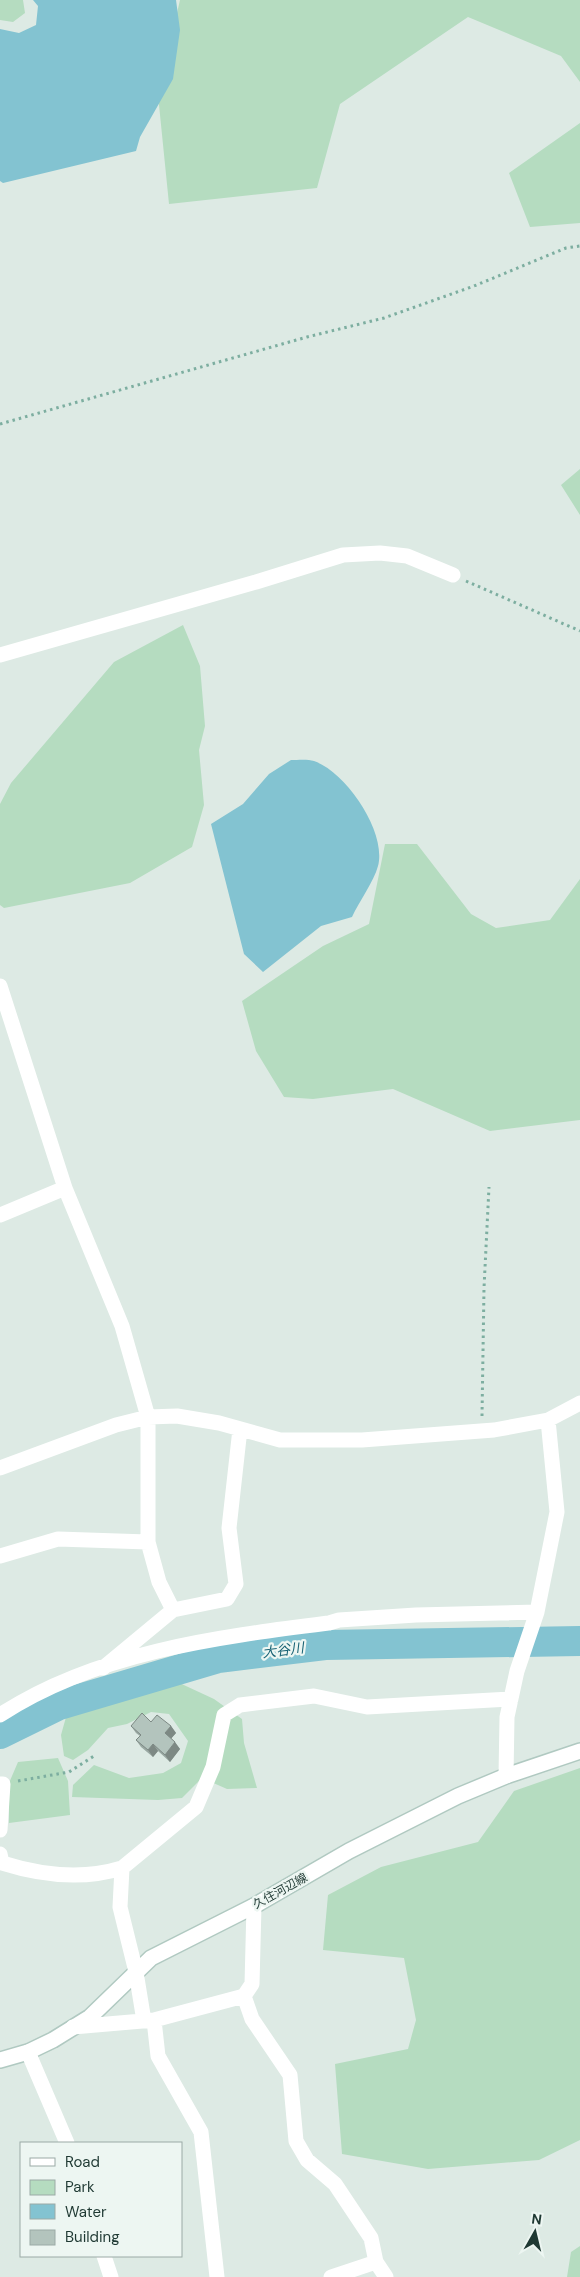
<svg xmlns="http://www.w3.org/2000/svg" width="580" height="2277" font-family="'DM Sans','Noto Sans JP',sans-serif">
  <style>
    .green { fill: #b5dcc0 }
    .water { fill: #83c3d1 }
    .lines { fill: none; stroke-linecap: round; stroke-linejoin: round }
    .river { stroke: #83c3d1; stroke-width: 30 }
    .secondary-casing { stroke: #b0c9c1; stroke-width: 18 }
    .path { stroke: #7daea0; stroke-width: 3; stroke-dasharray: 2.5 4; stroke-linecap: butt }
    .street { stroke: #fff; stroke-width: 15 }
    .secondary { stroke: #fff; stroke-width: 15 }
    .wall { fill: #9aa9a3 }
    .shaded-wall { fill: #7d8984 }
    .building { fill: #b3c4bd; stroke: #7d8984 }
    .labels { text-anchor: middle; stroke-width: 4.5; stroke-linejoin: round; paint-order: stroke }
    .street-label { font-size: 12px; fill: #1f3933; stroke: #edf6f2 }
    .water-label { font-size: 14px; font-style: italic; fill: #196375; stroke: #edf6f2 }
  </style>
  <rect width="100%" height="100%" fill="#ddeae4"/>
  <!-- green -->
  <path class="green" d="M0 0H23L25 13 13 22 0 20Z
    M180 0H580V82L561 56 468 17 340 104 317 188 169 204 158 95Z
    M580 123V223L530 227 509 173Z
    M580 469V515L561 485Z
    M183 625 200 666 205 726 199 750 204 805 192 847 130 883 4 908 0 905V804L11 783 114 662Z
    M385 844H417L471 914 496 928 550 920 580 879V1120L490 1131 393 1089 313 1099 284 1097 256 1051 242 1001 323 946 369 924Z
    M173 1680 214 1699 242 1719 244 1743 257 1788 227 1789 202 1778 182 1798 158 1800 72 1797 73 1785 94 1765 129 1778 163 1773 181 1763 188 1741 169 1714 151 1712 127 1724 108 1728 88 1750 73 1760 64 1756 61 1735 68 1710Z
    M58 1758 68 1781 70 1815 9 1823V1783L18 1762Z
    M580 1768V2140L539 2160 428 2169 342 2154 335 2064 408 2049 416 2020 404 1958 323 1950 328 1895 381 1867 478 1842 514 1791Z
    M580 2246V2277H567L571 2252Z"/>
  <!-- water -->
  <path class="water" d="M33 0H176L180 30 173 79 140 137 136 151 3 183 0 181V29L19 33 36 25 38 6Z
    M291 760C298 760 308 759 314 761 346 772 387 832 378 866 374 881 359 902 352 917L321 926 263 972 244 954 211 824 243 804 269 774Z"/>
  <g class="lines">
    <!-- river -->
    <path class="river" d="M0 1734 59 1705 218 1658 325 1645 580 1641"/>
    <defs>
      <path id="secondary" d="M0 2060 28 2052 53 2040 90 2017 151 1958 254 1906 349 1851 458 1796 506 1776 580 1751"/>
    </defs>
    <!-- secondary casing -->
    <use href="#secondary" class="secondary-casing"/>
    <!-- path -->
    <path class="path" d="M0 424 307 337 384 318 474 286 566 248 580 246
      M466 581 580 631
      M482 1416 484 1288 489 1187
      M18 1781 69 1772 94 1756"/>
    <!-- street -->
    <path class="street" d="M0 655 256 582 343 555 380 553 407 556 453 575
      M0 986 65 1188 122 1326 148 1417V1542L159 1582 173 1610 103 1668
      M0 1215 65 1188
      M0 1468 116 1425 148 1417 177 1416 219 1423 280 1440H362L494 1430 548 1420 580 1403
      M0 1556 58 1539 148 1542
      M173 1610 227 1599 236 1584 229 1528 240 1429
      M0 1715C96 1652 218 1637 329 1623L339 1620 416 1615 537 1612
      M506 1776 507 1717 517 1671 537 1612 557 1512 548 1420
      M0 1784H3L0 1830
      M0 1854 2 1863C40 1875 83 1880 122 1868
      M244 1996 252 1984 254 1906
      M154 2020 158 2056 201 2132 217 2277
      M144 2021 136 1972 120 1907 122 1868 196 1807 213 1767 224 1715 240 1705 314 1696 367 1707 511 1699
      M73 2027 154 2020 244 1996 252 2019 290 2075 296 2141 307 2160 335 2184 371 2238 376 2262 386 2277
      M28 2052 67 2143
      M104 2256 111 2277
      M331 2277 376 2262"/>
    <!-- secondary -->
    <use href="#secondary" class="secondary"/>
  </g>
  <!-- wall -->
  <path class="wall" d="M151 1722 171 1726 176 1733 171 1738 180 1749 170 1762 158 1751 153 1757 141 1747 136 1740 140 1736 136 1733 131 1726Z"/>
  <!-- shaded-wall -->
  <path class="shaded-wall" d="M171 1726 176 1733 170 1740 165 1733Z
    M175 1742 180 1749 170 1762 165 1755Z
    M153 1744 158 1751 153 1757 148 1750Z"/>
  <!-- building -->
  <path class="building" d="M142 1713 151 1722 157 1715 171 1726 165 1733 175 1742 165 1755 153 1744 148 1750 136 1740 141 1735 131 1726Z"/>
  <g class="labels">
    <!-- street labels -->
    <g class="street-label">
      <text transform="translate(280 1891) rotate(-29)" y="4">久住河辺線</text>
    </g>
    <!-- water labels -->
    <g class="water-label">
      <text transform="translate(283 1650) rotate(-7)" y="5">大谷川</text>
    </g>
  </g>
  <!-- legend -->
  <rect x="20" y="2142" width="162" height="115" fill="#edf6f2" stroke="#9baaa6"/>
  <rect x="30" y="2158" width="25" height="8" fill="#ffffff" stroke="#9baaa6"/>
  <text x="65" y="2167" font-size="15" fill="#1f3933">Road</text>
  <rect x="30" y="2180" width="25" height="15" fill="#b5dcc0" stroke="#9baaa6"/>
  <text x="65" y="2192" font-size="15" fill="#1f3933">Park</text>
  <rect x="30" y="2204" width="25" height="15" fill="#83c3d1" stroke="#9baaa6"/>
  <text x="65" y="2217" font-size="15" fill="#1f3933">Water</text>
  <rect x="30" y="2230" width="25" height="15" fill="#b3c4bd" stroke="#9baaa6"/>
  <text x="65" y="2242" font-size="15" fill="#1f3933">Building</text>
  <!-- north arrow -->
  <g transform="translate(535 2232) rotate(8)" stroke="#edf6f2" stroke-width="4" paint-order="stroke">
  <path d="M0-4L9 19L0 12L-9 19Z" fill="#1f3933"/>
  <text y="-8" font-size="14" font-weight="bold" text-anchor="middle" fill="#1f3933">N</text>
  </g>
</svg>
